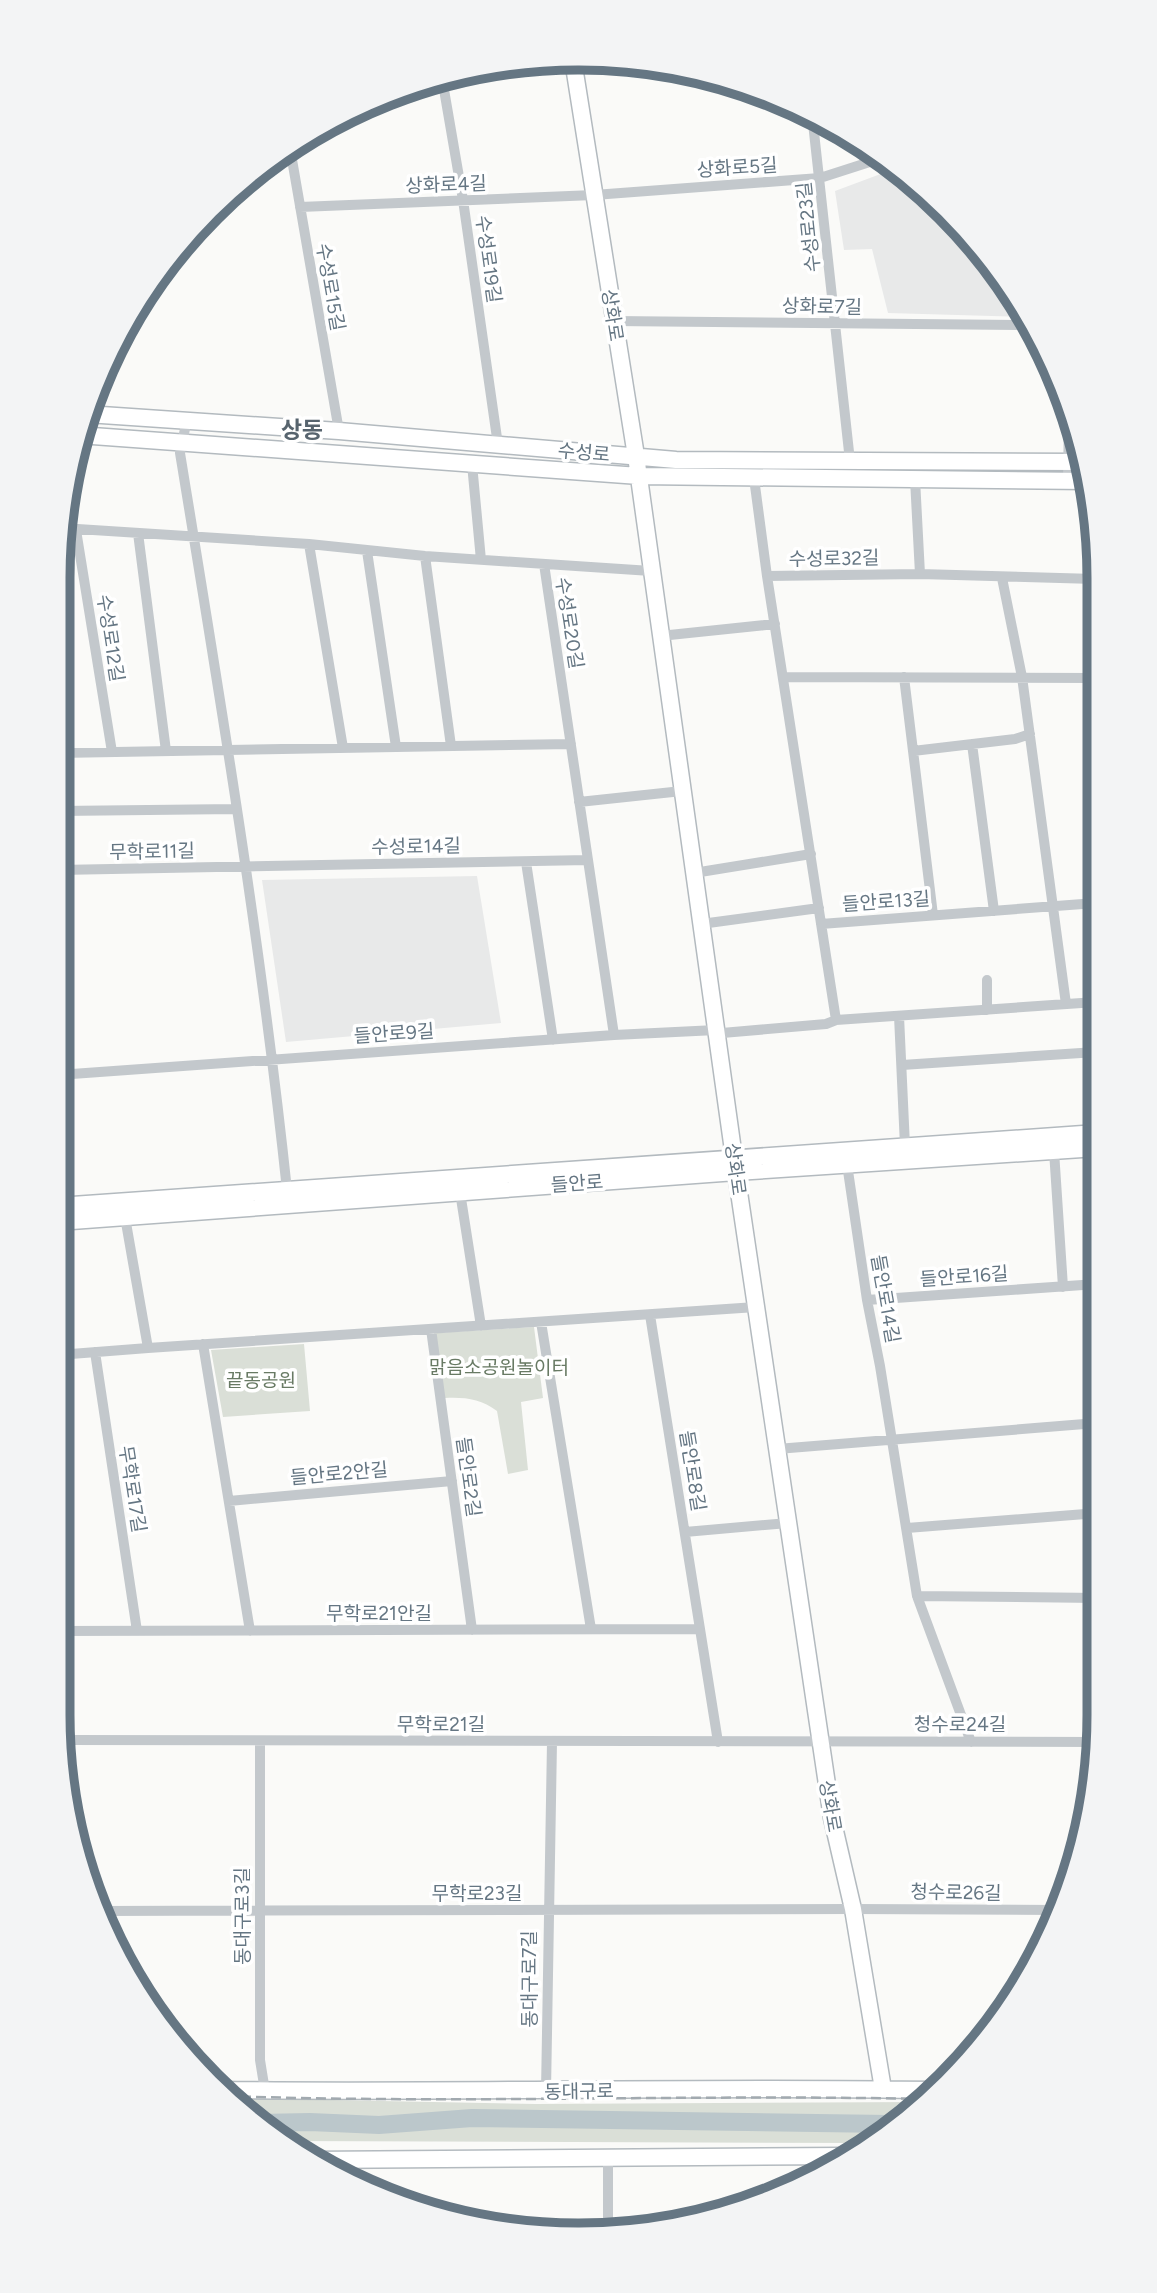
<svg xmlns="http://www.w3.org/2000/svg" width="1157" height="2293" font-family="Figtree,'Noto Sans KR',sans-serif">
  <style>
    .built { fill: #e8e9e9 }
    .green { fill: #dadfd7 }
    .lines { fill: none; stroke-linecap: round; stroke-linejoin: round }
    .river { stroke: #bbc7cb; stroke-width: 18 }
    .secondary-casing { stroke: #b3babf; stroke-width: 19 }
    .street { stroke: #c3c8cc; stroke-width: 10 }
    .secondary { stroke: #fff; stroke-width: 16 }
    .rail { stroke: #a2aab0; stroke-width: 2.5; stroke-dasharray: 10 5; stroke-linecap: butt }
    .labels { text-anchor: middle; stroke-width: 7; stroke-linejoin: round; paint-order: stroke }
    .street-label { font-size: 19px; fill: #657683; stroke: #fff }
    .park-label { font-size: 19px; fill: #687a64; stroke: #fff }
    .quarter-label { font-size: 23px; font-weight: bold; fill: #57646e; stroke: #fff }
    .rim { fill: none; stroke: #657683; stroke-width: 9 }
  </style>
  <rect width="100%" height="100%" fill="#fafaf8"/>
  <!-- built -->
  <path class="built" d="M894 169 922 187 1011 289 1026 317 888 313 872 249 844 250 835 191Z
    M477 876 501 1023 286 1042 262 880Z"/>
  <!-- green -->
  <path class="green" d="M534 1327 543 1398 521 1402 528 1470 508 1474 497 1411C481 1399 465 1397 445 1398L434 1333Z
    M304 1344 310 1411 223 1417 211 1350Z
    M228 2098 536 2104 920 2102 863 2143 284 2141Z"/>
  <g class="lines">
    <!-- river -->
    <path class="river" d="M259 2123 310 2122 379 2125 472 2118 889 2124"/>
    <defs>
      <path id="secondary" d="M573 60 636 456 736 1172 832 1818 853 1909 883 2089
        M87 414 339 431 676 460 1082 462
        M79 435 639 476 1087 481
        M58 1206 1097 1133
        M58 1222 736 1172 1097 1148
        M220 2090C459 2093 698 2086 937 2090
        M310 2160 844 2156"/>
    </defs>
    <!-- secondary casing -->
    <use href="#secondary" class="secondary-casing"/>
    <!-- street -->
    <path class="street" d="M442 78 463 200 498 445
      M812 114 850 461
      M290 148 339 431
      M300 207 594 195 820 178 879 159
      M613 321 1031 325
      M187 419 180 453C220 698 261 943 287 1190
      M472 464 481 560
      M754 478 767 576
      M915 479 920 574
      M1068 481 1069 414
      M62 528 309 544 425 556 651 571
      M76 530 112 752
      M138 533 166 751
      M309 544 343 748
      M367 551 396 747
      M425 556 451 746
      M544 564 614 1035
      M1002 578 1022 677 1066 1004
      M1095 579 920 574 767 576 836 1020 1096 1002
      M660 636 775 624
      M783 677 1095 678
      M904 677 933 915
      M972 744 994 911
      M913 751 1015 739 1030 734
      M59 753 571 744
      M579 802 682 791
      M59 811 237 809
      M526 862 553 1040
      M59 870 588 860
      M694 873 811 854
      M701 924 819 908
      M821 924 1096 903
      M987 980V1010
      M899 1016 905 1146
      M902 1065 1096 1052
      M58 1075 614 1035 716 1030 722 1033 826 1024 836 1020
      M1054 1151 1063 1287
      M847 1164 867 1300 880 1366 917 1596 971 1742
      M460 1192 481 1326
      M125 1217 148 1348 756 1307
      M867 1300 1097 1284
      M650 1315 718 1742
      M541 1322 591 1629
      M431 1329 472 1630
      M203 1344 250 1631
      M95 1352 137 1631
      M58 1355 148 1348
      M777 1449 1097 1423
      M229 1501 452 1481
      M907 1528 1098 1513
      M685 1532 788 1523
      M917 1596 1098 1598
      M58 1631 700 1629
      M62 1740 1098 1742
      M260 1741V2060L265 2091
      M101 1911 853 1909 1059 1910
      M546 2091 552 1742
      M608 2158V2230
      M339 2173V2161"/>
    <!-- secondary -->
    <use href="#secondary" class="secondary"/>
    <!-- rail -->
    <path class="rail" d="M226 2096C459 2104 691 2094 924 2099"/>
  </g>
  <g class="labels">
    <!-- street labels -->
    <g class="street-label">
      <text transform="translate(737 167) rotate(-4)" y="7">상화로5길</text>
      <text transform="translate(446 184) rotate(-2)" y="7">상화로4길</text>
      <text transform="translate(808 227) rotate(-96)" y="7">수성로23길</text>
      <text transform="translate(489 259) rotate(82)" y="7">수성로19길</text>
      <text transform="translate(331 287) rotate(80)" y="7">수성로15길</text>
      <text transform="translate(822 306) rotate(1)" y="7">상화로7길</text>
      <text transform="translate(613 315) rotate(81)" y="7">상화로</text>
      <text transform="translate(584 452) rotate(5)" y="7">수성로</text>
      <text transform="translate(834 558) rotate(-1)" y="7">수성로32길</text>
      <text transform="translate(570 623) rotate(81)" y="7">수성로20길</text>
      <text transform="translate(111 638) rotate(81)" y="7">수성로12길</text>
      <text transform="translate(416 846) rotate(-1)" y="7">수성로14길</text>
      <text transform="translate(152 851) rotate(-1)" y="7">무학로11길</text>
      <text transform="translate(886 901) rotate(-4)" y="7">들안로13길</text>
      <text transform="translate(394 1033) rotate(-4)" y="7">들안로9길</text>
      <text transform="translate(736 1169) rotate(82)" y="7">상화로</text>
      <text transform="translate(577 1183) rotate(-4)" y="7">들안로</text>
      <text transform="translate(964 1276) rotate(-4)" y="7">들안로16길</text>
      <text transform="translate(886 1299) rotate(80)" y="7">들안로14길</text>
      <text transform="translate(693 1471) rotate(81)" y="7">들안로8길</text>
      <text transform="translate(339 1473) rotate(-5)" y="7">들안로2안길</text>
      <text transform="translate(469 1477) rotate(82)" y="7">들안로2길</text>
      <text transform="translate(133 1489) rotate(81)" y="7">무학로17길</text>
      <text x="379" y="1620">무학로21안길</text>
      <text x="441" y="1731">무학로21길</text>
      <text x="960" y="1731">청수로24길</text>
      <text transform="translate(831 1806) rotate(80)" y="7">상화로</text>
      <text transform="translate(956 1892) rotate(1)" y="7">청수로26길</text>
      <text x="477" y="1900">무학로23길</text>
      <text transform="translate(242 1916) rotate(-90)" y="7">동대구로3길</text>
      <text transform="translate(529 1979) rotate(-90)" y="7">동대구로7길</text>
      <text transform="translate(579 2091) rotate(-1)" y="7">동대구로</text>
    </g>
    <!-- park labels -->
    <g class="park-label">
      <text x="499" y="1374">맑음소공원놀이터</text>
      <text x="261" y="1387">끝동공원</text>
    </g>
    <!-- quarter labels -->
    <g class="quarter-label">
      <text x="302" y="438">상동</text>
    </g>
  </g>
  <!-- crop -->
  <path d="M0 0H1157V2293H0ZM578 70H579A508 508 0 0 1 1087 578V1715A508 508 0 0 1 579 2223H578A508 508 0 0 1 70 1715V578A508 508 0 0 1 578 70Z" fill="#f3f4f5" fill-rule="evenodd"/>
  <path class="rim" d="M578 70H579A508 508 0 0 1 1087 578V1715A508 508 0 0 1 579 2223H578A508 508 0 0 1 70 1715V578A508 508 0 0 1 578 70Z"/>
</svg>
